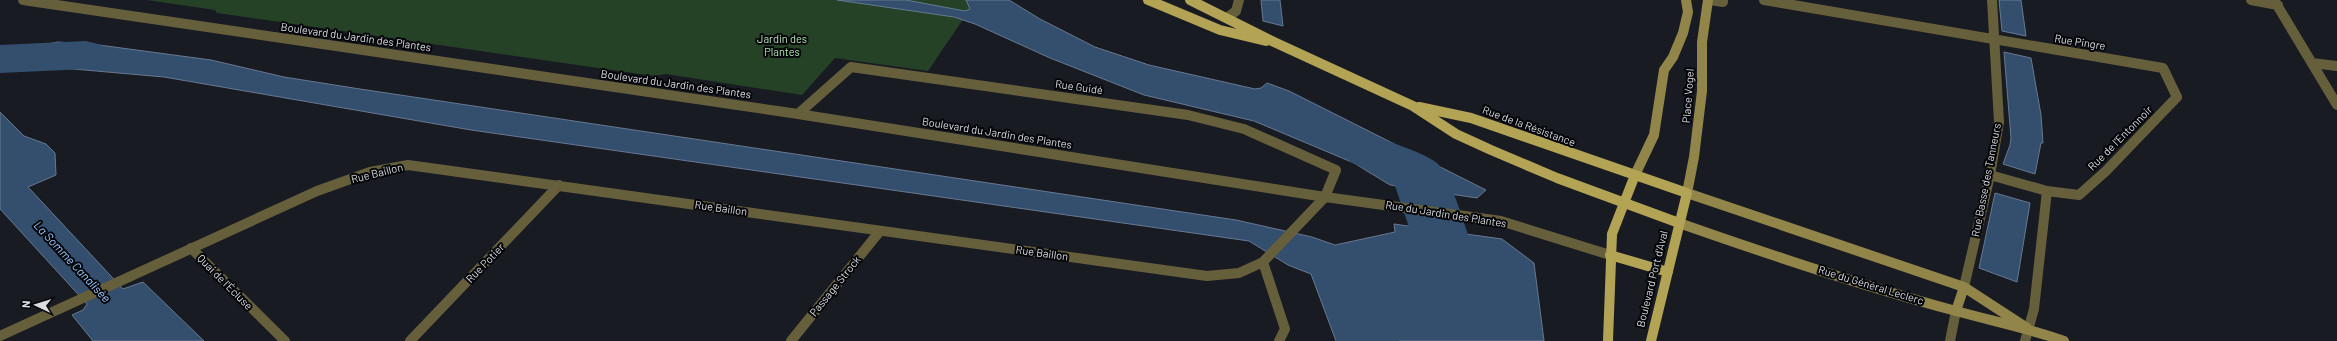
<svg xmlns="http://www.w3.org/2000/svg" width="2337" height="341" font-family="Barlow,sans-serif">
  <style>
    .green { fill: #254227 }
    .water { fill: #344f6d; stroke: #667990 }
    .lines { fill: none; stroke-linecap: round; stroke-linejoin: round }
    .river { fill: #344f6d; fill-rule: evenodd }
    .street { stroke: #665f3b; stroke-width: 10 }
    .secondary { stroke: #91854a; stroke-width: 10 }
    .primary { stroke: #b3a354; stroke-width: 10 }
    .labels { text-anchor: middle; stroke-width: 4; stroke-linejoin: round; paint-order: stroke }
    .street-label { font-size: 11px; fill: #dadbe1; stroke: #050609 }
    .park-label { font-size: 11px; fill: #b0e5b1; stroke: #050609 }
    .water-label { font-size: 12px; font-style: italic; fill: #96c5f9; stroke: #050609 }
  </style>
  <rect width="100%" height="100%" fill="#191b23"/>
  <!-- green -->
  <path class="green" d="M147 0H966L970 9 928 71 835 58 802 95 666 74 654 76 217 13 215 10Z"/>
  <!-- water -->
  <path class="water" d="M837 0H906L965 11 970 9 966 0H1009L1040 19 1095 47 1149 65 1255 89 1261 88 1267 83 1289 91 1486 190 1477 198 1390 185 1354 163 1254 121 1144 95 1050 58 975 24 954 17Z
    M1261 0H1280L1283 26 1263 21Z
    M1999 0H2021L2026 36 2002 31Z
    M58 42 99 45 211 60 284 77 360 89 1236 220 1312 237 1335 245 1395 232 1394 224 1502 239 1534 263 1544 341H1336L1311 274 1288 265 1249 241 471 130 164 77 62 68 68 65 0 69V63L13 58 0 57V51L17 50Z
    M2004 52 2031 58 2041 115 2043 143H2041L2035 174 2003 164 2010 145 2011 138Z
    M0 112 24 136 46 144 55 153 56 175 28 187 123 289 143 282 204 341H93L72 315 83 310 87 304 0 209Z
    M1995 193 2030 203 2017 282 1979 268Z"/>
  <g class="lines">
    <!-- river -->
    <path class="river" d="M86 41 102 45 109 55 102 65 86 69 0 73V45Z
      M1367 134C1380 138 1430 155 1438 164 1451 178 1462 218 1469 237L1399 341H1335L1344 326 1412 236 1394 183 1349 161 1341 150 1349 139Z"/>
    <!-- street -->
    <path class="street" d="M23 0 798 114 1325 197 1501 221 1610 255
      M1710 0 1723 2V0
      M1764 0 2163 68 2177 97 2106 171 2079 195 2047 191 1990 175
      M2251 0 2278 5
      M2274 0 2337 105
      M1227 18 1236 11 1239 0
      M2312 63 2337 66
      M191 248 285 341
      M1263 262 1285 329 1279 341
      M1964 287 1990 175 1999 122 1992 0
      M0 336 317 191 370 172 408 165 1207 276 1239 273 1263 262 1325 197 1336 170 1244 129 1188 115 851 67 798 114
      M410 341 559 185
      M791 341 880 231
      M1950 341 1956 311
      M2025 341 2034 309 2047 191"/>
    <!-- secondary -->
    <path class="secondary" d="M1708 0 1702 42V91L1694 157 1687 193 1964 287 2027 328
      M1635 175 1654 135 1664 70 1673 57 1683 33 1688 12 1686 0
      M1679 223C1770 255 1863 286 1956 311 1992 321 2028 328 2064 341
      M1956 311 1964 287"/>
    <!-- primary -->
    <path class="primary" d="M1148 0 1220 30 1266 41
      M1190 0 1274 42 1413 106 1456 134 1491 150 1557 178 1679 223
      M1419 107 1471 118 1687 193 1651 341
      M1610 255 1668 272
      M1608 341 1612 234 1635 175"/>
  </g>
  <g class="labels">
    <!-- street labels -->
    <g class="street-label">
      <text transform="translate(356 37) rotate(8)" y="4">Boulevard du Jardin des Plantes</text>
      <text transform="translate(2080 42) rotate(9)" y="4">Rue Pingre</text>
      <text transform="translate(676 84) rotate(8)" y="4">Boulevard du Jardin des Plantes</text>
      <text transform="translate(1079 87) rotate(8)" y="4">Rue Guidé</text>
      <text transform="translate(1688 96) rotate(-86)" y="4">Place Vogel</text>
      <text transform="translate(1529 126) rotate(20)" y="4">Rue de la Résistance</text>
      <text transform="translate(997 133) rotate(9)" y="4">Boulevard du Jardin des Plantes</text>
      <text transform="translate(2120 138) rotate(-45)" y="4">Rue de l'Entonnoir</text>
      <text transform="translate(377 173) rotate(-14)" y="4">Rue Baillon</text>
      <text transform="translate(1986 180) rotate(-79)" y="4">Rue Basse des Tanneurs</text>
      <text transform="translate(721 208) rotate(8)" y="4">Rue Baillon</text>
      <text transform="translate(1446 214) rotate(9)" y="4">Rue du Jardin des Plantes</text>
      <text transform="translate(1042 253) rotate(8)" y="4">Rue Baillon</text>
      <text transform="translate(485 263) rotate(-46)" y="4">Rue Potier</text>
      <text transform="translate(1652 279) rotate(-76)" y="4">Boulevard Port d'Aval</text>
      <text transform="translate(225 282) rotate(45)" y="4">Quai de l'Écluse</text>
      <text transform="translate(1871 285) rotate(17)" y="4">Rue du Général Leclerc</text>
      <text transform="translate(835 286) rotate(-51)" y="4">Passage Strock</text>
    </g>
    <!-- park labels -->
    <g class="park-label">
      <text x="782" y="43">Jardin des<tspan x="782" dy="13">Plantes</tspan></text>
    </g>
    <!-- water labels -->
    <g class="water-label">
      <text transform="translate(72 262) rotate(47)" y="4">La Somme Canalisée</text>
    </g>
  </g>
  <!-- north arrow -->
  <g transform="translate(36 305) rotate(274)" stroke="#050609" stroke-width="3" paint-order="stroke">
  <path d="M0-3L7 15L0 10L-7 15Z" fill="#dadbe1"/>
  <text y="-6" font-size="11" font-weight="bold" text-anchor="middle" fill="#dadbe1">N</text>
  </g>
</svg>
